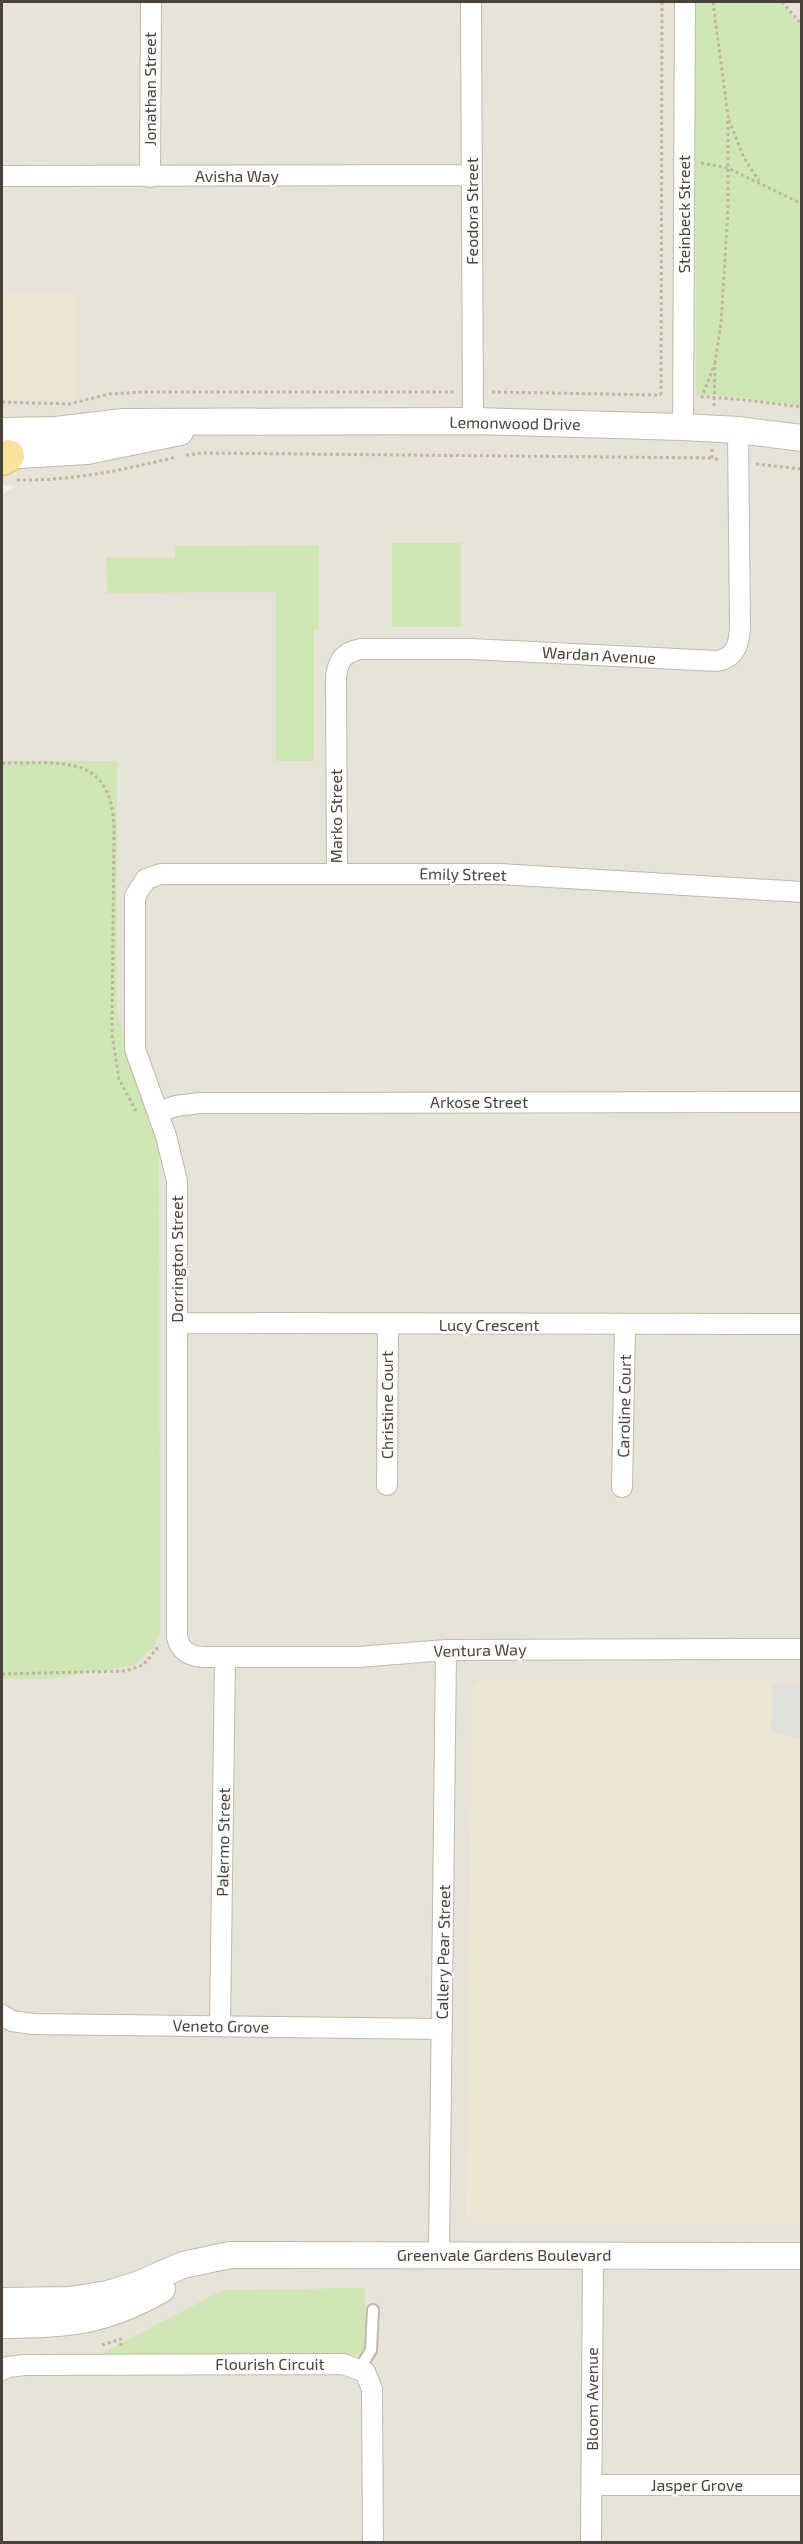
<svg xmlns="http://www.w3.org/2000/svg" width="803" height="2544" font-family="'Exo 2',sans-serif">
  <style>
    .residential { fill: #e8e3d8 }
    .education { fill: #ede6d4 }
    .green { fill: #cfe7b4 }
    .parking { fill: #e3e1de }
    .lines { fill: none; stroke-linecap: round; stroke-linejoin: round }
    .service-casing { stroke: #c0b9ac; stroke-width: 14 }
    .minor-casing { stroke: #c0b9ac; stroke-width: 22 }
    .tertiary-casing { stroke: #c0b9ac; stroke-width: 28 }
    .primary-casing { stroke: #e0c06c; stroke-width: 34 }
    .path { stroke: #c1b59e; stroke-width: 3; stroke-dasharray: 3 3; stroke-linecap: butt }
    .service { stroke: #fff; stroke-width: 10 }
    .minor { stroke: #fff; stroke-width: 20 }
    .tertiary { stroke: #fff; stroke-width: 26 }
    .primary { stroke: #fbe29c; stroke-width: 32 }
    .labels { text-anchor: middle; stroke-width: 5; stroke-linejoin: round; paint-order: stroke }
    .street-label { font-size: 16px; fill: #484238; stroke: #fff }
  </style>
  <rect width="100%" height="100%" fill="#f4f1ea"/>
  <!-- residential -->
  <path class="residential" d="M2 2H801V2542H2V495L16 486 2 485Z"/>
  <!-- education -->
  <path class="education" d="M2 294H77V400H2Z
    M481 1679H801V2224L475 2223 466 2215 472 1687Z"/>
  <!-- green -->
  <path class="green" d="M695 2H780L801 27V406L739 397 696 395Z
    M392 543H461V627H392Z
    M319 545V629L314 630V761H276V592L107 593 106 557 175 558V546Z
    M2 761H117V1012L131 1063 159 1137 160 1633 154 1647 132 1666 47 1679H2Z
    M365 2288 366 2345 357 2356 94 2357 223 2290Z"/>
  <!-- parking -->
  <path class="parking" d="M772 1683H801V1739L771 1732Z"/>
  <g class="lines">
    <defs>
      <path id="service" d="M360 2368 371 2350 373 2310"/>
      <path id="minor" d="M471 2 473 421
        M2 176 472 175
        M150 177 151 2
        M683 427 685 2
        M337 873 336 677C338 660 344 652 361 649H471L717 661C735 658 739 645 740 628L738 430
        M802 892 500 874H161L146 879 135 896V1049L166 1136 177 1181V1637C180 1651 189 1656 203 1657H358L446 1650 802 1649
        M158 1112 176 1106 200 1103 802 1102
        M177 1323 802 1324
        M387 1485 388 1325
        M622 1487 625 1324
        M2 2015 12 2021 33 2024 442 2029
        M220 2026 225 1658
        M439 2255 446 1650
        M2 2370 8 2367 25 2365 343 2364 365 2372 372 2389 373 2542
        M592 2485H802
        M591 2542 593 2255"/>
      <path id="tertiary" d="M2 431 56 430 123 422 473 421 683 427 738 430 802 438
        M2 456 87 451 180 432
        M2 2301 70 2300 108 2294 137 2285 183 2265 230 2255 802 2256
        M2 2325C68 2324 103 2323 162 2289"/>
      <path id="primary" d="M2 459 8 456"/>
    </defs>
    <!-- service casing -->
    <use href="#service" class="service-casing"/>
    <!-- minor casing -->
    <use href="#minor" class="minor-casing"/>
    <!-- tertiary casing -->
    <use href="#tertiary" class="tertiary-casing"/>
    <!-- primary casing -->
    <use href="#primary" class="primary-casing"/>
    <!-- path -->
    <path class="path" d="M713 2 728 116V209L721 323 715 363
      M782 2 802 25
      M729 120 744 158 759 181
      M701 163 728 168 802 204
      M492 392 661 395
      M661 395 662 2
      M2 402 69 404 109 394 143 392H454
      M714 406 715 363 702 397C736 398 768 403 802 407
      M712 449V458L720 460
      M186 455 203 453 712 458
      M756 464 802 469
      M17 480C73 481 123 470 176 457
      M2 763C60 764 112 751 114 829L112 1035 119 1079 136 1111
      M2 1674 125 1671 143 1665 160 1645
      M102 2345 121 2339V2346"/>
    <!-- service -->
    <use href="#service" class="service"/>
    <!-- minor -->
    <use href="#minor" class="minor"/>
    <!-- tertiary -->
    <use href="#tertiary" class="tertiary"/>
    <!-- primary -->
    <use href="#primary" class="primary"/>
  </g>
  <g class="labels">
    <!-- street labels -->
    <g class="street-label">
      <text transform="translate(150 89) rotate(-90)" y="6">Jonathan Street</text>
      <text x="237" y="182">Avisha Way</text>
      <text transform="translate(472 211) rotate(-90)" y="6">Feodora Street</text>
      <text transform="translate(684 214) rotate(-90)" y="6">Steinbeck Street</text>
      <text transform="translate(515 423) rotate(1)" y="6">Lemonwood Drive</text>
      <text transform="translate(599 655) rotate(3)" y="6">Wardan Avenue</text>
      <text transform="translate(336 816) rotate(-90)" y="6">Marko Street</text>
      <text transform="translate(463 874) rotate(1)" y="6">Emily Street</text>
      <text x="479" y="1108">Arkose Street</text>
      <text transform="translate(177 1259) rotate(-90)" y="6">Dorrington Street</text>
      <text x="489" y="1331">Lucy Crescent</text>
      <text transform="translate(387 1405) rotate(-90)" y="6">Christine Court</text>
      <text transform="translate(624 1406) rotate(-89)" y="6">Caroline Court</text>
      <text transform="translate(480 1650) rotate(-1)" y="6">Ventura Way</text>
      <text transform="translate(223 1842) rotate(-89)" y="6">Palermo Street</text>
      <text transform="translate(443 1952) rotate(-89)" y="6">Callery Pear Street</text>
      <text transform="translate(221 2026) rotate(1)" y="6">Veneto Grove</text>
      <text x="504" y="2261">Greenvale Gardens Boulevard</text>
      <text x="270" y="2370">Flourish Circuit</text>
      <text transform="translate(592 2399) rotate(-90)" y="6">Bloom Avenue</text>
      <text x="697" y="2491">Jasper Grove</text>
    </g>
  </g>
  <!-- border -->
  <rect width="803" height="2544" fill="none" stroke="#484238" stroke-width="6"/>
</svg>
